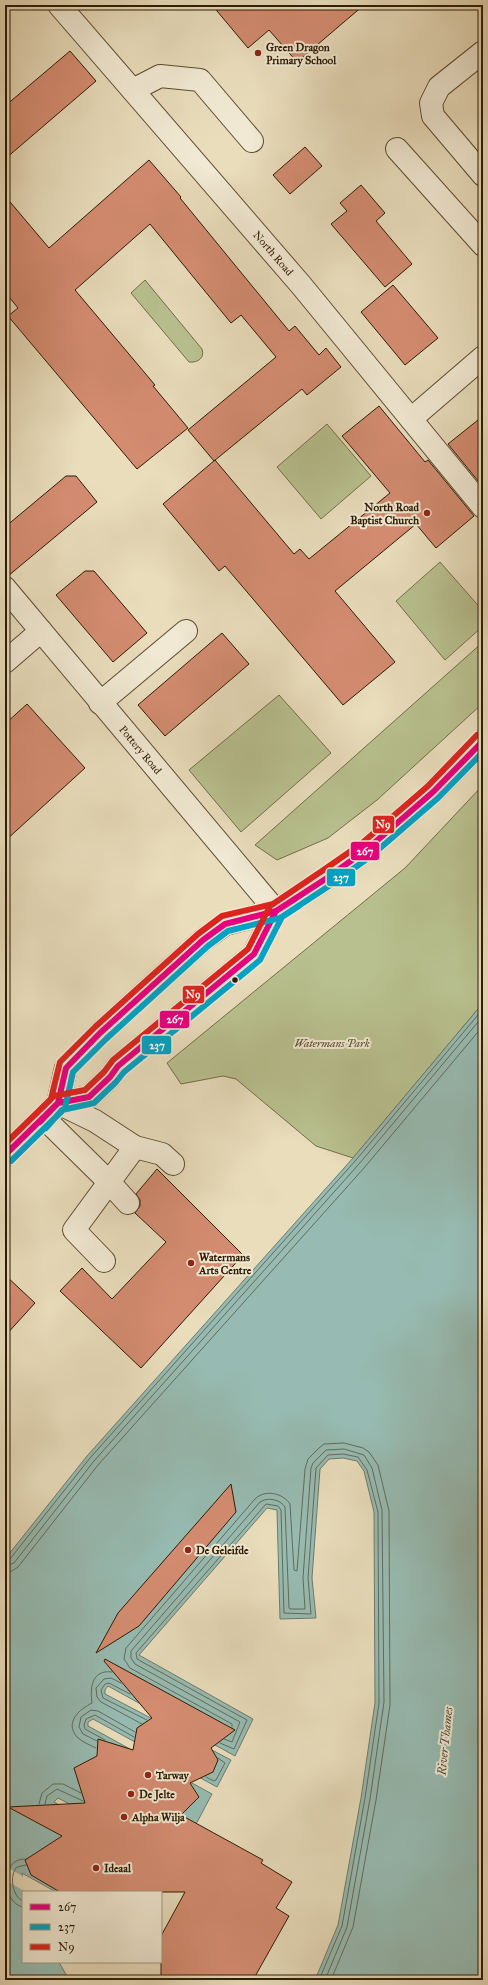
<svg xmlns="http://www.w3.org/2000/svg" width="488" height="1985" font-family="'IM FELL Great Primer',serif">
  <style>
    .green { fill: #b8c08f; stroke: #726e49 }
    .water { fill: #97bbb2; stroke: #6d7b6c }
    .pier { fill: #e9ddbc }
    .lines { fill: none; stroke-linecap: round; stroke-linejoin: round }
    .shore { stroke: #626b5a; stroke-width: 1 }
    .building { fill: #d48c71; stroke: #2d1b03 }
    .minor-casing { stroke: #5c4c31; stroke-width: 24 }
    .major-casing { stroke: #2d1b03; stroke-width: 24 }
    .minor { stroke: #f1e9d3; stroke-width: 22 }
    .major { stroke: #e4be7e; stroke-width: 22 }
    .bus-1-casing { stroke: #f1e9d3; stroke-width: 9 }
    .bus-2-casing { stroke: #f1e9d3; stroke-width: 9 }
    .bus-3-casing { stroke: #f1e9d3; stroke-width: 9 }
    .bus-1 { stroke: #e5007d; stroke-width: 6 }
    .bus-2 { stroke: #02a2c4; stroke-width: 6 }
    .bus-3 { stroke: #dc241f; stroke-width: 6 }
    .poi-dot { fill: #8f2418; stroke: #f1e9d3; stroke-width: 1.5 }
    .bus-dot { fill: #2d1b03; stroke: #f1e9d3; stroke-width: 1.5 }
    .labels { text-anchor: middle; stroke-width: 4; stroke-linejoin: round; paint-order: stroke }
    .poi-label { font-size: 11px; font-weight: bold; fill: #2d1b03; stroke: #f1e9d3; text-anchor: start }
    .street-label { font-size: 11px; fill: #2d1b03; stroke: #f1e9d3 }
    .park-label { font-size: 11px; font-style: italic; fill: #574d2d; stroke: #f1e9d3 }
    .water-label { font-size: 12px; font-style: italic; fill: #4d4b38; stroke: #f1e9d3 }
    .line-badge { stroke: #f1e9d3; stroke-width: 1.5 }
    .badge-label { font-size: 11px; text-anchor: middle; font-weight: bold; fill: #fff }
  </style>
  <rect width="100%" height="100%" fill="#e9ddbc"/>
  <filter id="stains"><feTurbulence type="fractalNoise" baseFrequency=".005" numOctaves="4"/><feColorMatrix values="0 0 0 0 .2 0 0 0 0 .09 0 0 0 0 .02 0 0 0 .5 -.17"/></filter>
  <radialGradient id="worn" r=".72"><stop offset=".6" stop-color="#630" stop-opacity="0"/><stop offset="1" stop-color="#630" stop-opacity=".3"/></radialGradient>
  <!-- green -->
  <path class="green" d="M145 280 202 349C205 358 198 363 189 362L131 293Z
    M327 424 371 476 321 519 277 467Z
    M440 562 483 611V626L445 660 396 601Z
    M483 642V703L377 800 328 838 277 860 255 845Z
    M279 695 331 753 241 832 189 770Z
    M483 785V1003L353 1158 316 1146 236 1079 223 1076 181 1084 167 1063 405 868Z"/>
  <!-- water -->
  <path class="water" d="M483 1003V1980H315L338 1925 361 1798 375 1703 374 1512 364 1471 357 1461 343 1458 329 1459 320 1469 312 1578 316 1618 280 1619 277 1510 267 1508 139 1655 253 1719 235 1756 108 1686 105 1690V1694L231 1760 217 1787 93 1719 88 1722V1726L212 1794 177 1860 58 1798 54 1802 174 1870 161 1894V1892H56L22 1873 24 1892 23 1962H59L69 1980H5V1559L87 1456 353 1158Z"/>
  <!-- pier -->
  <path class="pier" d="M5 1866 24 1877 26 1892 5 1880Z"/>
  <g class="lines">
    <!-- shore -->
    <path class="shore" d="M5 1561 10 1559 90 1458 356 1160 483 1009
      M5 1566 14 1563 94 1461 359 1164 483 1016
      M5 1572 12 1571 18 1567 98 1465 364 1168 483 1026
      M121 1683 111 1678 104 1679 96 1688 97 1697 101 1702 142 1724
      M130 1694 109 1683 105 1684 101 1690 103 1698 147 1720
      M232 1727V1724L130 1668 124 1659 126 1648 255 1499C265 1489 283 1493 290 1504L294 1570 297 1571 305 1469 308 1459 319 1448 324 1444 344 1443 363 1448 369 1452 378 1465 389 1511 390 1705 376 1800 353 1927 331 1980
      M224 1739 232 1742 240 1722 135 1664 131 1658V1651L260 1502C267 1497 280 1499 285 1507L289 1608 290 1609H305L303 1578 311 1468 313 1463 326 1450 344 1449 364 1455 372 1468 382 1510 384 1702 370 1799 347 1927 325 1980
      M105 1740 85 1729 84 1725 86 1719 95 1715 134 1737
      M97 1741 83 1734 79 1727 81 1717 91 1710 98 1711 135 1732
      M220 1743 234 1749 247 1720 137 1659 136 1653 266 1504 278 1506 281 1510 284 1613 311 1614 308 1578 316 1468 328 1455 343 1454 358 1457 367 1470 378 1512 379 1703 365 1798 342 1926 319 1980
      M96 1748C90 1745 82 1742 77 1737 64 1722 80 1709 92 1703 90 1689 91 1669 112 1672
      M206 1777 214 1781 216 1780 225 1763 218 1758
      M39 1804 42 1793 53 1784H63L81 1793
      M45 1804 47 1796 57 1789 83 1801
      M23 1901C12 1897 9 1875 17 1867L26 1865
      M23 1907C1 1903 0 1858 25 1859"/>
  </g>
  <!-- building -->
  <path class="building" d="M212 5H364L297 62 269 30 248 48Z
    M70 51 96 81 5 159V106Z
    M305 147 322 166 290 194 273 175Z
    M149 160 181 197 180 198 289 331 295 326 319 355 326 348 341 367 307 395 302 389 214 461 188 430 276 357 241 315 231 323 150 224 75 290 155 385 153 386 188 428 137 469 8 316 18 308 5 292V196L49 248Z
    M361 185 385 213 376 221 412 264 385 287 331 224 347 211 340 203Z
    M393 285 438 338 405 365 361 312Z
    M379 406 425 462 428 460 474 516 436 548 416 524 335 591 395 662 343 705 225 566 219 571 163 504 215 460 294 554 300 549 309 559 390 493 342 436Z
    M483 416V487L448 444Z
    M66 476H76L97 502 8 576H5V527Z
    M85 571H94L147 633 113 662 56 595Z
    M222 633 249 664 165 736 138 705Z
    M27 704 85 768 5 841V724Z
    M157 1169 243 1255 141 1368 60 1291 82 1268 112 1299 166 1242 135 1213 140 1206V1200L136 1194Z
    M5 1275 35 1303 5 1336Z
    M231 1484 236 1512 139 1626 96 1653 118 1613Z
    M105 1659 235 1730 211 1748 218 1760 213 1772 190 1783 199 1797 181 1815 263 1860 261 1863 292 1882 276 1908 289 1916 253 1980H161V1936L185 1892H60L31 1875 25 1860 62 1836 8 1807 85 1803 74 1768 97 1756 98 1739 133 1750 137 1728 152 1718 104 1661Z"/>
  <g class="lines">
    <defs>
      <g id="minor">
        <path id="s1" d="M59 5 301 285 483 507"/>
        <path d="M483 52 439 87 431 103 433 116 483 175"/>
        <path d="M133 90 160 76 200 80 252 141"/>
        <path d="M397 149 483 245"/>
        <path d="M411 419 483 357"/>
        <path id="s2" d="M5 588 276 911"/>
        <path d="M5 662 41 631"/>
        <path d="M100 703 186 631"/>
        <path d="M58 1103 95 1121 135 1147 162 1154 173 1164"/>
        <path d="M44 1118 109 1182 128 1203"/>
        <path d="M104 1261 74 1230 135 1147"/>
      </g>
      <path id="major" d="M58 1103 89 1097 110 1077 118 1066 254 954 276 911
        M5 1155 58 1103 66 1068 100 1033 203 940 225 924 276 911 327 878 366 850 433 792 483 741"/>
    </defs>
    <!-- minor casing -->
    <use href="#minor" class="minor-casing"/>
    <!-- major casing -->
    <use href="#major" class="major-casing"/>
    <!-- minor -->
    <use href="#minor" class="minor"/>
    <!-- major -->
    <use href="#major" class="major"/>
    <defs>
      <path id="bus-1" d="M40 1122 58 1103 89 1097 110 1077 118 1066 254 954 276 911 295 899
        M5 1155 58 1103 66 1068 100 1033 203 940 225 924 276 911 327 878 366 850 433 792 483 741"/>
      <path id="bus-2" d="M46 1128 62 1110 94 1103 116 1082 124 1072 260 960 282 917 299 906
        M11 1161 65 1108 73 1072 106 1039 208 946 228 931 280 918 332 884 371 856 438 798 483 752"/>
      <path id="bus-3" d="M34 1116 54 1096 85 1090 104 1072 113 1060 248 949 270 906 291 892
        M5 1144 51 1099 60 1062 95 1027 198 934 222 916 273 904 322 871 361 844 428 786 477 735"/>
    </defs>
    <!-- bus-1 casing -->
    <use href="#bus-1" class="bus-1-casing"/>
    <!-- bus-2 casing -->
    <use href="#bus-2" class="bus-2-casing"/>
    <!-- bus-3 casing -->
    <use href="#bus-3" class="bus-3-casing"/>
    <!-- bus-1 -->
    <use href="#bus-1" class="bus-1"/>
    <!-- bus-2 -->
    <use href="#bus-2" class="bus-2"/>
    <!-- bus-3 -->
    <use href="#bus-3" class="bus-3"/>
  </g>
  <!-- markers -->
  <g class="poi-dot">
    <circle cx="258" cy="53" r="4"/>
    <circle cx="427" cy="513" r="4"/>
    <circle cx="191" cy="1263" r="4"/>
    <circle cx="188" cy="1550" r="4"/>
    <circle cx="148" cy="1775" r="4"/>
    <circle cx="131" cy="1794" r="4"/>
    <circle cx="124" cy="1817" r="4"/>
    <circle cx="96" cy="1868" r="4"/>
  </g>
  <circle class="bus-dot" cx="235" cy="980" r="3.5"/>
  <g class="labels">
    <!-- poi labels -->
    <g class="poi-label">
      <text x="266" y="51">Green Dragon<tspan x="266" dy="13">Primary School</tspan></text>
      <text x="419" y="511" text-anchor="end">North Road<tspan x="419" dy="13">Baptist Church</tspan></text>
      <text x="199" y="1261">Watermans<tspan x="199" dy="13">Arts Centre</tspan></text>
      <text x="196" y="1554">De Geleifde</text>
      <text x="156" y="1779">Tarway</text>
      <text x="139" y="1798">De Jelte</text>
      <text x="132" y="1821">Alpha Wilja</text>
      <text x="104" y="1872">Ideaal</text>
    </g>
    <!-- street labels -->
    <g class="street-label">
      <text dy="4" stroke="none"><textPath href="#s1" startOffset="328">North Road</textPath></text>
      <text dy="4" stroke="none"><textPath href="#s2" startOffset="211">Pottery Road</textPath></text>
    </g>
    <!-- park labels -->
    <g class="park-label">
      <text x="332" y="1047">Watermans Park</text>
    </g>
    <!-- water labels -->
    <g class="water-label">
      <text transform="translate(445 1741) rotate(-84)" y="4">River Thames</text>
    </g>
  </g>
  <g class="line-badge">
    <rect x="372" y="815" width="23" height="19" rx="4" fill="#dc241f"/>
    <rect x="350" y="841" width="30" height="20" rx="4" fill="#e5007d"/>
    <rect x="326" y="868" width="30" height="19" rx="4" fill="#02a2c4"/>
    <rect x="182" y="985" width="23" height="19" rx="4" fill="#dc241f"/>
    <rect x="159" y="1010" width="31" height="19" rx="4" fill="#e5007d"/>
    <rect x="141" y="1035" width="31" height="20" rx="4" fill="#02a2c4"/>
  </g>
  <g class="badge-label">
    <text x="383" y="828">N9</text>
    <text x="365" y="855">267</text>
    <text x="341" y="881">237</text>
    <text x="193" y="998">N9</text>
    <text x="175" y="1023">267</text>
    <text x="157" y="1049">237</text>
  </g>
  <!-- margin -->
  <rect width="488" height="1985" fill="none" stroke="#e9ddbc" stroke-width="20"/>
  <rect x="6" y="6" width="476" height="1973" fill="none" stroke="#2d1b03" stroke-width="2"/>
  <rect x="10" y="10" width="468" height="1965" fill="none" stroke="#2d1b03"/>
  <!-- legend -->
  <rect x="22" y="1891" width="140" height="72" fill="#f1e9d3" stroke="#a39780"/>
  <rect x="30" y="1904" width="20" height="6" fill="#e5007d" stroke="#a39780"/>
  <text x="58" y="1911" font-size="12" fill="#2d1b03">267</text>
  <rect x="30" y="1924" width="20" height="6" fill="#02a2c4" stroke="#a39780"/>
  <text x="58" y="1931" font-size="12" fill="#2d1b03">237</text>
  <rect x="30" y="1944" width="20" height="6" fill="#dc241f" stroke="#a39780"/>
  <text x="58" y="1951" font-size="12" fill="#2d1b03">N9</text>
  <rect width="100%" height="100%" filter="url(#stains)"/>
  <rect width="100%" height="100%" fill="url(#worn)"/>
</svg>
